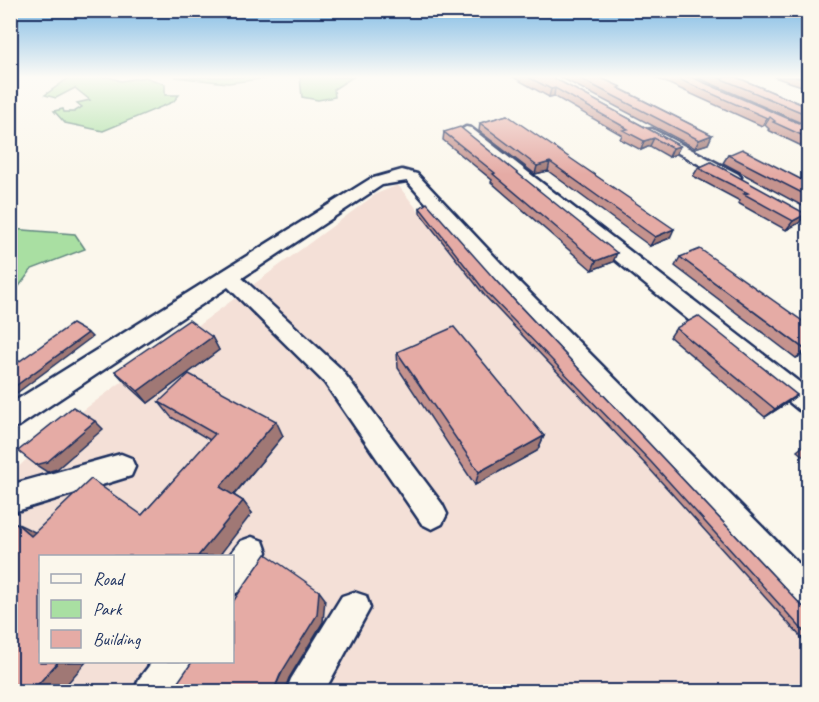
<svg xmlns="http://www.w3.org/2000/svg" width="819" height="702" font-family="Caveat,sans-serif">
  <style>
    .built { fill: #f4e0d7; fill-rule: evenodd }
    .green { fill: #a9dfa2; stroke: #628780; stroke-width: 1.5 }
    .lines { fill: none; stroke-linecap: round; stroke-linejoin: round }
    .minor-casing { stroke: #1b2f5e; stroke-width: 5 }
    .minor { fill: #fbf7ec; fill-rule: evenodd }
    .wall { fill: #c5938e; stroke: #1b2f5e; stroke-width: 1.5 }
    .shaded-wall { fill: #a07874; stroke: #1b2f5e; stroke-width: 1.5 }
    .building { fill: #e5aba5; stroke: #1b2f5e; stroke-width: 1.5 }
  </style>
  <rect width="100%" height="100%" fill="#fbf7ec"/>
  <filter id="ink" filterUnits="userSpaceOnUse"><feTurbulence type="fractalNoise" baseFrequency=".0167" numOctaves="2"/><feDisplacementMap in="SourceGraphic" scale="12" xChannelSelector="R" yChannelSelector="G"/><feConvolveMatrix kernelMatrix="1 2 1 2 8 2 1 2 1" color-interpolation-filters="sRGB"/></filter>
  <g filter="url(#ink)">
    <!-- built -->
    <path class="built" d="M398 185 485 296 647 466 808 645V691L11 692V474L62 426 376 194ZM40 556H232V662H40Z"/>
    <!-- green -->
    <path class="green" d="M70 77H109L121 81 145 77 165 84V95H179L173 102 103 131 65 123 54 111 63 109 64 112H74L82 107 77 103 90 100 75 88 56 98 45 95Z
      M175 77H277L228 83Z
      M300 77H353L334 89 335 97 318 100 302 97Z
      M11 229 75 234 85 249 32 269 11 297V249L17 245 11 243Z"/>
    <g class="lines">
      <defs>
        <path id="minor" d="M466 127 471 128 808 389V413L799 410 461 134 459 131Z
          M652 129 738 174 741 177 738 180H728L647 136 645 133 647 130Z
          M402 170 417 174 513 276 808 573V611L797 606 499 286 407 181 382 185 242 278 341 369 442 504 447 514 442 524 432 529 422 524 325 383 228 287 19 426 10 429V404L370 179Z
          M121 454 131 458 135 467 131 476 10 513V485Z
          M252 537 263 541 267 552C260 569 249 588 232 595V556H229L241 541Z
          M354 592 366 596 370 608 324 692H286L291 679 342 596Z
          M152 662H191L174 692H134L139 679Z"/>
      </defs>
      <!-- minor casing -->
      <use href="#minor" class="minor-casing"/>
      <!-- minor -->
      <use href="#minor" class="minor"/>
    </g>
    <!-- wall -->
    <path class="wall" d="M513 77H552L680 146 676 154 669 157 650 146 641 150 620 139 622 135 554 96 549 97Z
      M560 77H599L621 89 712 135 708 144 695 148Z
      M654 77H691L808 127V149L768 130 769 129 765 125 762 126Z
      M696 77H736L808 107V126Z
      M774 77H808V88Z
      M507 115 670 238 650 246 548 171 535 174 479 131 480 123Z
      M444 132 613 262 592 270 491 182 492 180 443 140Z
      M728 155 808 183V209L723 163Z
      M711 162 799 223 786 230 738 203 740 201 693 176 698 168Z
      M420 208 498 283 802 606 808 609V645L647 466 485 296 420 213Z
      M680 257 808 352 796 358 675 266Z
      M676 328 797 395 787 403 765 417 670 337Z
      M212 337 219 350 148 403 126 383 115 371Z
      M397 352 544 436 537 451 475 485 398 368Z
      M159 402 283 436 234 495 243 501 252 513 35 532 142 515 210 440 171 417Z
      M808 442V460L797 451Z"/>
    <!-- shaded-wall -->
    <path class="shaded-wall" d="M555 88 554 96 549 97 551 89Z
      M770 117 765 125 762 126 767 118Z
      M712 135 708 144 695 148 699 140Z
      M654 138 650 146 641 150 644 141Z
      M680 146 676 154 669 157 673 148Z
      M550 162 548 171 535 174 537 166Z
      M806 214 799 223 786 230 793 221Z
      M674 229 670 238 650 246 655 237Z
      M617 253 613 262 592 270 596 261Z
      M88 333 92 337 10 398V390Z
      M212 337 219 350 148 403 138 391Z
      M808 348V352L796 358 806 350Z
      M797 395 787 403 765 417 775 409Z
      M95 421 103 429 57 469 47 472 36 465Z
      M276 421 283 436 230 499 220 487Z
      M544 436 537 451 475 485 479 472Z
      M243 501 252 513 219 556H198Z
      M16 523 39 534 31 536Z
      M319 591 325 599 323 622 289 678 284 691 273 692Z
      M58 662H86L60 692H31Z"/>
    <!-- building -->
    <path class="building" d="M528 77H552L680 146 673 148 654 138 644 141 623 130 628 129 555 88 551 89Z
      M577 77H599L621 87 618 88 712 135 699 140Z
      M674 77H691L808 127V138L773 122 775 121 770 117 767 118Z
      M717 77H736L808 107V115Z
      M795 77H808V81Z
      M507 115 674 229 655 237 550 162 537 166 480 123Z
      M460 127 617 253 596 261 493 174 495 173 444 132Z
      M742 149 808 183V196L728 155Z
      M711 162 806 214 793 221 744 194 748 193 698 168Z
      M427 203 498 283 802 606 808 609V636L651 462 485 291 420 208Z
      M700 249 808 325V348L806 350 680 257Z
      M698 316 797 395 775 409 676 328Z
      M189 320 212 337 138 391 115 371Z
      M72 324 88 333 10 390V368Z
      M454 327 544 436 479 472 397 352Z
      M189 374 276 421 220 487 243 501 198 556H40V662H58L31 692H10V528L16 523 31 536 91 479 142 515 215 434 159 402Z
      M73 407 95 421 47 462 36 465 18 451Z
      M266 554 319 591 317 615 280 675 273 692H171L192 662H232V603Z"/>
  </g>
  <!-- sky -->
  <linearGradient id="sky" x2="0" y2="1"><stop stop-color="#7ebae5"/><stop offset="0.44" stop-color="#fdfbf6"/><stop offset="1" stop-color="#fdfbf6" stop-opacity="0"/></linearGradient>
  <rect width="819" height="175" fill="url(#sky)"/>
  <!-- margin -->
  <rect width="819" height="702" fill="none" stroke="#fbf7ec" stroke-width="36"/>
  <rect x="18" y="18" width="783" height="666" fill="none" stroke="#1b2f5e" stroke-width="2" filter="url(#ink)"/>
  <!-- legend -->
  <rect x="39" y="555" width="195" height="108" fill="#fbf7ec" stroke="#a1a7b3" stroke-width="1.5"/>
  <rect x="51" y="574" width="30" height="9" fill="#fbf7ec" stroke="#a1a7b3" stroke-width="1.5"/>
  <text x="93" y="585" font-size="18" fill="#1b2f5e">Road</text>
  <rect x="51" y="600" width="30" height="18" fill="#a9dfa2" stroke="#a1a7b3" stroke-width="1.5"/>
  <text x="93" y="615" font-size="18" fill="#1b2f5e">Park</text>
  <rect x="51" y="630" width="30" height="18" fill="#e5aba5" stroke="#a1a7b3" stroke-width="1.5"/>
  <text x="93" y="645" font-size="18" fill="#1b2f5e">Building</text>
</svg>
